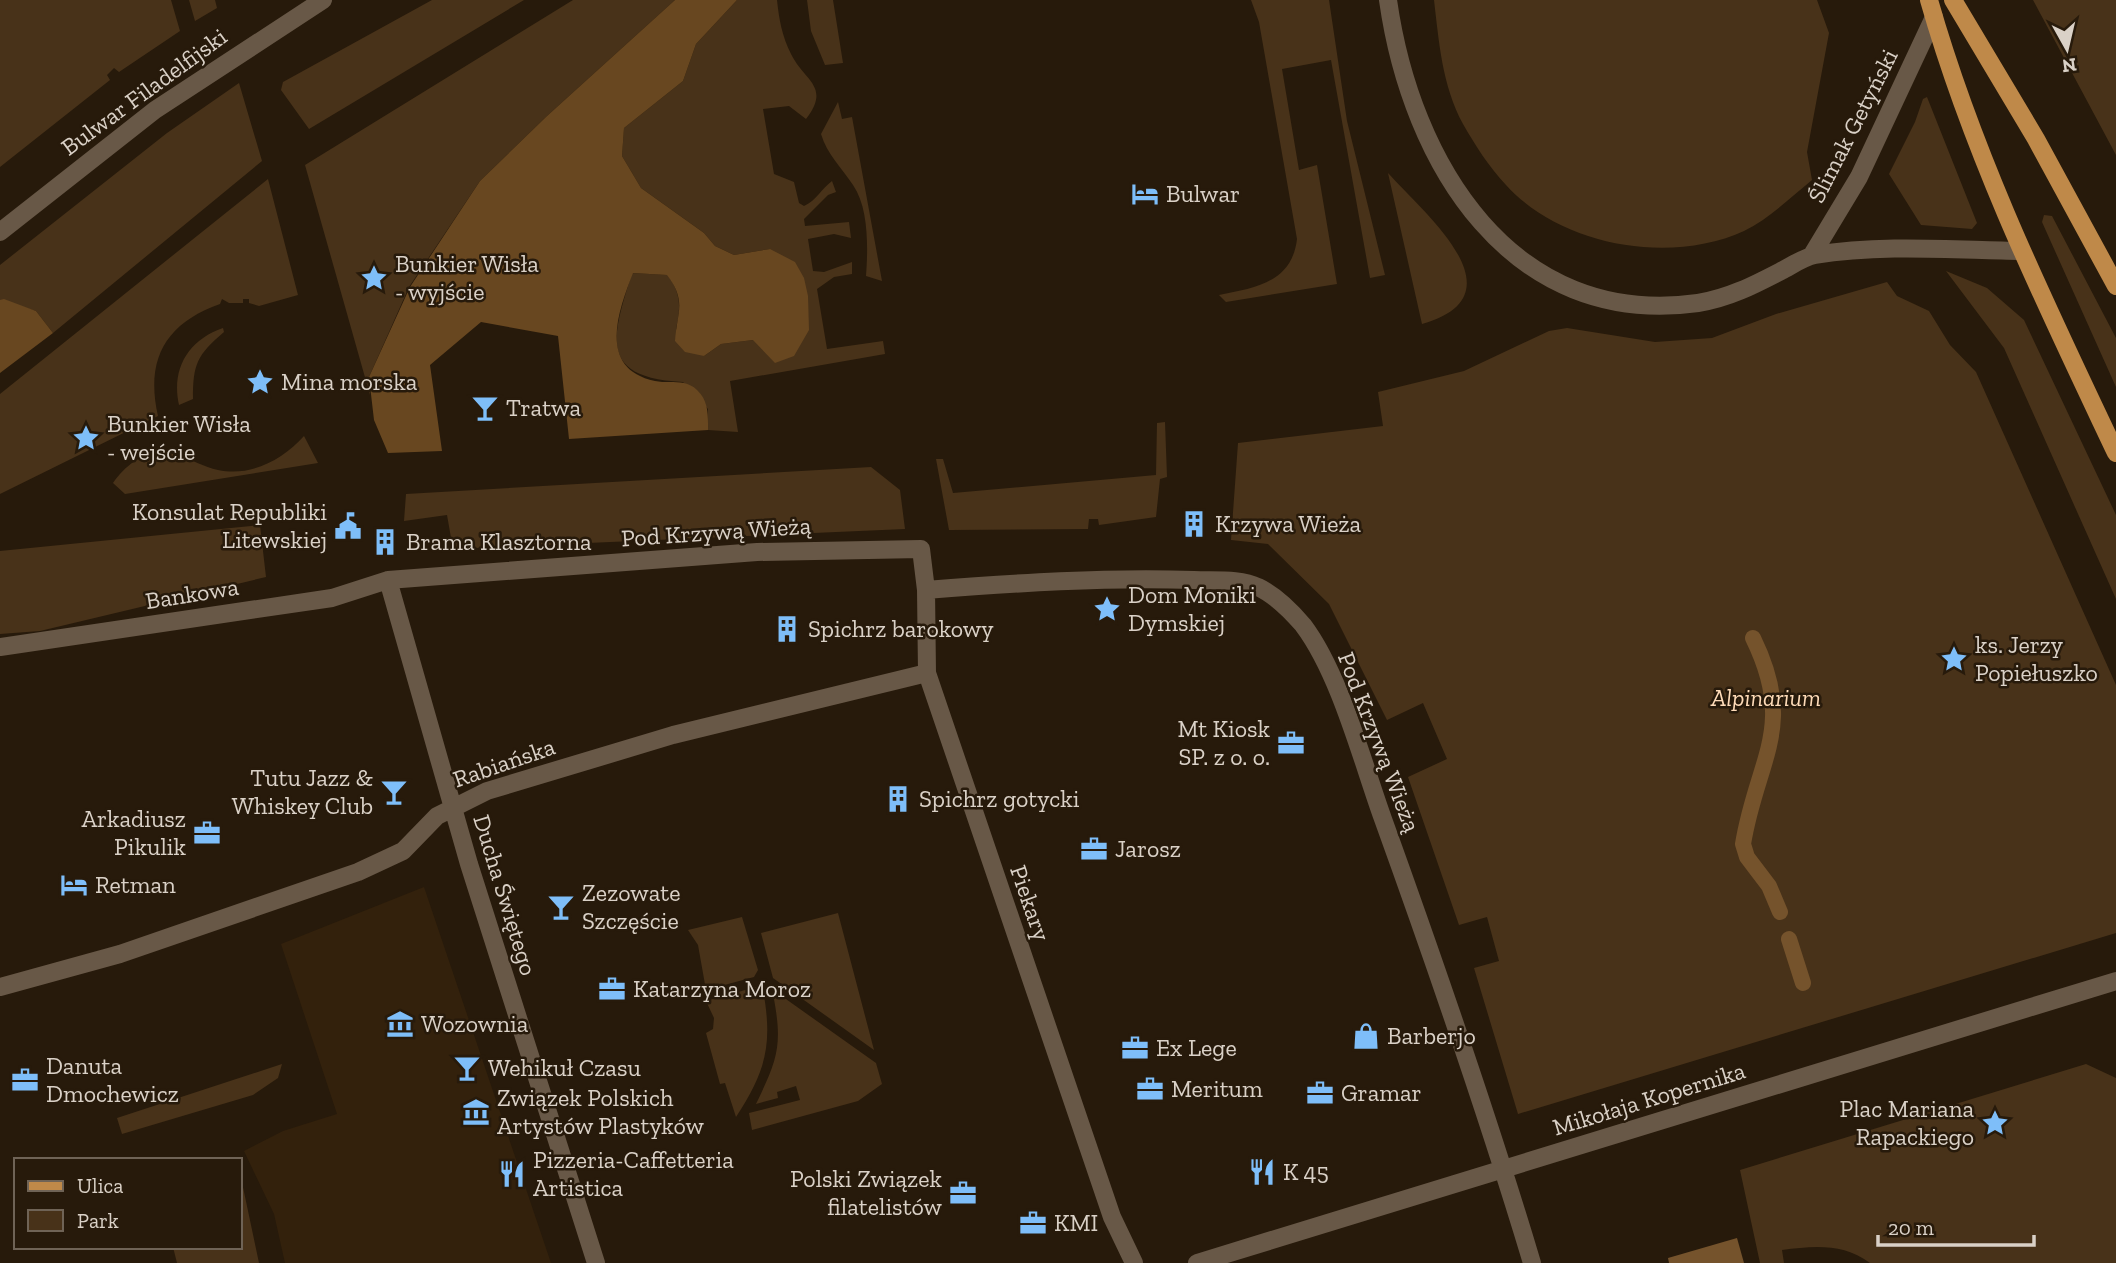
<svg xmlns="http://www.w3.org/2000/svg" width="2116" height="1263" font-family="'Zilla Slab',serif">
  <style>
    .built { fill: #33210c }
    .green { fill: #483219 }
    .forest { fill: #684720 }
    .water { fill: #75532c }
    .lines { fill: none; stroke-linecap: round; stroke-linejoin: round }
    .stream { stroke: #75532c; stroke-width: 16 }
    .street { stroke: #685847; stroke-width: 18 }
    .primary { stroke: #bf8949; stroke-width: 18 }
    .labels { text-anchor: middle; stroke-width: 5; stroke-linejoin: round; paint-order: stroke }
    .street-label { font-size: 24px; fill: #dad1c7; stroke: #271a0b }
    .poi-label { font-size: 24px; fill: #dad1c7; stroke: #271a0b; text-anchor: start }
    .park-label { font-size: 24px; font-style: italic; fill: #fedbb8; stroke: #271a0b }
  </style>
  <rect width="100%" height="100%" fill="#271a0b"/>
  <!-- built -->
  <path class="built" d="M424 887 551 1263H285L274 1214 244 1151 283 1131 337 1114 281 944Z"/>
  <!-- green -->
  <path class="green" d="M0 0H171L180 31 119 72 114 68 107 75 110 80 0 167Z
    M189 0H215L217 8 195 21Z
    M432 0H524L309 129 281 90 283 82Z
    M573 0H675L547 116 480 181 409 287 369 377 370 395 305 165Z
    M737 0H777C779 19 782 36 791 54 805 82 831 86 806 119L789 106 763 109 774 174 794 182 799 203 804 206C817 200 821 189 832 181L836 192 828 195 804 219 805 226 849 222 851 238 834 234 808 239 813 271 824 272 852 262V274L834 277 817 289 827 349 883 341 885 354 730 381 738 432 708 430V409L683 382C596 378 613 335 632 273L668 275C681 294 681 307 676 329L704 356 721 344 753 340 770 249 734 255 715 246 704 233 641 188 622 156 624 128 683 81 696 44Z
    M807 0H833L843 63 825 65 811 31Z
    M1251 0H1329L1347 121 1385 275 1370 278 1331 60 1282 69 1299 170 1317 165 1337 284 1226 302 1219 295C1256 288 1292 282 1297 239L1259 22Z
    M1434 0H1817L1829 33 1807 152 1812 180C1791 197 1769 219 1744 231 1670 265 1561 246 1506 185 1489 167 1475 145 1463 124 1442 85 1439 42 1434 0Z
    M2033 0H2116V155Z
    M239 83 262 161 53 333 36 311 0 300V265L167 133Z
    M1927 97 1977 223 1972 229 1921 225 1889 174 1915 122 1923 99Z
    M838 102 842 119 852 117 882 281 866 276C868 249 869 208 853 185 841 167 827 154 821 134Z
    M1388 173C1425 214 1524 295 1422 324Z
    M268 179 298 295 259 306 249 303V299H243V303H229L222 299 220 304C166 323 145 359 158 416L0 494V394Z
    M2044 215 2052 216 2116 338V387L2042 222Z
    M1946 271 1987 288 2024 320 2116 515V599L2004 348Z
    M1887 282 1897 296 1929 311 1950 345 1976 372 2116 685V933L1518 1114 1474 968 1499 961 1487 917 1459 925 1408 777 1447 759 1423 703 1387 720 1329 604 1268 544 1231 540 1238 443 1383 426 1378 392 1464 371 1549 331 1567 328 1655 342 1712 338 1776 314Z
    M223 328 224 332C197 355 193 364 193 399L179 405C171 369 188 340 223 328Z
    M1165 422 1167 477 1160 479 1156 517 1099 525 1098 519H1089L1088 529 949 530 936 459H943L953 493 1156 475 1157 423Z
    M304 436 318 463 125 494 113 483C128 462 149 447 177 455 191 459 204 467 218 470 251 477 282 460 304 436Z
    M871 467 900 490 905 529 453 549 447 515 404 521 406 494Z
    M260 525 266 577 40 631 0 634V551Z
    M838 913 874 1050 773 978 761 933Z
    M742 917 758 970 754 977 706 990 698 945 688 930Z
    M756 987 763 990C773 1044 766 1071 736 1117L725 1083 720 1084 706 1033 713 1029 714 1018 706 1001Z
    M776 992 876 1063 882 1084 858 1101 752 1130 749 1113 800 1100 796 1086 777 1092 778 1098 756 1104C778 1058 783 1045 773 994Z
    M282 1064 278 1078 253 1095 122 1134 117 1118Z
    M2086 1064 2116 1078V1263H1870C1843 1243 1814 1246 1782 1250L1784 1263H1760L1740 1170Z
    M240 1173 259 1263H177L173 1247H240Z"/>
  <!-- forest -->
  <path class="forest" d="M675 0H737L696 44 683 81 624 128 622 156 641 188 704 233 715 246 734 255 770 249 795 262 804 278 808 296 809 330 794 356 775 363 753 340 721 344 704 356 685 352 675 341C677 312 687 301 667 275L633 273C618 311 597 369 655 381 669 384 685 378 697 390 709 401 708 416 708 430L569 439 558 336 481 322 430 365 442 451 388 453 374 420 369 377 410 287 480 181 547 116Z
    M4 299 36 311 53 333 0 373V300Z"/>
  <!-- water -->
  <path class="water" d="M1737 1238 1744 1263H1669L1668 1258Z"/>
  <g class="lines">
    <!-- stream -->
    <path class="stream" d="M1753 638C1797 728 1757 758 1743 844L1747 857 1769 886 1780 912
      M1789 939 1803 983"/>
    <!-- street -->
    <path class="street" d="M1388 0C1411 163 1511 329 1698 303 1729 298 1754 285 1781 271 1791 266 1804 257 1815 255 1882 244 1953 250 2021 251
      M0 232 155 110 323 0
      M1812 255 1859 177 1934 17
      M388 580 469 864 596 1263
      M926 590C1015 583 1105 577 1194 580 1214 581 1240 578 1258 587 1275 595 1291 611 1303 625 1340 674 1362 761 1383 819 1436 966 1487 1113 1532 1263
      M0 647 332 598 388 580 757 552 921 549 926 590 927 673 1112 1217 1134 1263
      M0 987 120 954 358 872 403 851 437 816 487 791 673 735 927 673
      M1197 1263 2116 981"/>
    <!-- primary -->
    <path class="primary" d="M1929 0C1974 158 2046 305 2116 453
      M1953 0 2036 139 2116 286"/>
  </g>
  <!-- icons -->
  <defs>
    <symbol id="hotel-bare" viewBox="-9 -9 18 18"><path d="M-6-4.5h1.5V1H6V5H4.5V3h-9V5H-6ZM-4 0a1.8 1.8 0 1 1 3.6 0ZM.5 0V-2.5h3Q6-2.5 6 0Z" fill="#7ebef9" stroke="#271a0b" stroke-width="2.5" paint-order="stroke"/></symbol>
    <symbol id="sight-bare" viewBox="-9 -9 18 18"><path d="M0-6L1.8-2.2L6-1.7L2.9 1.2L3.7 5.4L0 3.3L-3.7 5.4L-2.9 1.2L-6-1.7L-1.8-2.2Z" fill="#7ebef9" stroke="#271a0b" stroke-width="2.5" paint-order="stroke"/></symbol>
    <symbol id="bar-bare" viewBox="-9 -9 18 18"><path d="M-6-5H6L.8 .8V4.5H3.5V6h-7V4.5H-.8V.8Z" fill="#7ebef9" stroke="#271a0b" stroke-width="2.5" paint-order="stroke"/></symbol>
    <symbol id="building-bare" viewBox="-9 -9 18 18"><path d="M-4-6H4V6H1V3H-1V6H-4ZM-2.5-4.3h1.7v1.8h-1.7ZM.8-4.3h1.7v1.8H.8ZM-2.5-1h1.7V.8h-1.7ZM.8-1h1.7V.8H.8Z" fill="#7ebef9" stroke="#271a0b" stroke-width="2.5" paint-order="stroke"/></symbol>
    <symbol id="civic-bare" viewBox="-9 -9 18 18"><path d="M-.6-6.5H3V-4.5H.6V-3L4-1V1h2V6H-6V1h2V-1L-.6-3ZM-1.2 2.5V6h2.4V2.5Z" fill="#7ebef9" stroke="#271a0b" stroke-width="2.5" paint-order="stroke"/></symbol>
    <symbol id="office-bare" viewBox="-9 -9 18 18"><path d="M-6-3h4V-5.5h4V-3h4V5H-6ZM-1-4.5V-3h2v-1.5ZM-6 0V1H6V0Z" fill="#7ebef9" stroke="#271a0b" stroke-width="2.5" paint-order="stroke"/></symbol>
    <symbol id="museum-bare" viewBox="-9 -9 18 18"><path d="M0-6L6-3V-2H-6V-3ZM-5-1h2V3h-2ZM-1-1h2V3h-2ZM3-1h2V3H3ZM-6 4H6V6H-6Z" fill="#7ebef9" stroke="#271a0b" stroke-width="2.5" paint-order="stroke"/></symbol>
    <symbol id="shop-bare" viewBox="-9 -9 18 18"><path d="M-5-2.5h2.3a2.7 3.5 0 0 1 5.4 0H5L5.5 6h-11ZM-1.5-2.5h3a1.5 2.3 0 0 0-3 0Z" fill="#7ebef9" stroke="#271a0b" stroke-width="2.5" paint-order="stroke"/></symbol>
    <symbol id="restaurant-bare" viewBox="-9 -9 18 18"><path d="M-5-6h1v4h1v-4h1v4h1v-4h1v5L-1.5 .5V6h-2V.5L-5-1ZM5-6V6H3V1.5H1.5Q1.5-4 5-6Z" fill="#7ebef9" stroke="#271a0b" stroke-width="2.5" paint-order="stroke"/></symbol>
  </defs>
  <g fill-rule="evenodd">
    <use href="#hotel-bare" x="1126" y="175" width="38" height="38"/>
    <use href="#sight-bare" x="355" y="259" width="38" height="38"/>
    <use href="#sight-bare" x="241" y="363" width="38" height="38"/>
    <use href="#bar-bare" x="466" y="389" width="38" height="38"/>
    <use href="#sight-bare" x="67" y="419" width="38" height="38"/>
    <use href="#building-bare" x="1175" y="505" width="38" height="38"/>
    <use href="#civic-bare" x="329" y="507" width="38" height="38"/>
    <use href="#building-bare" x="366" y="523" width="38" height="38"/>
    <use href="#sight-bare" x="1088" y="590" width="38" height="38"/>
    <use href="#building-bare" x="768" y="610" width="38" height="38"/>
    <use href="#sight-bare" x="1935" y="640" width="38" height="38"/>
    <use href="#office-bare" x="1272" y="724" width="38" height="38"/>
    <use href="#bar-bare" x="375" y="773" width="38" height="38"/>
    <use href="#building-bare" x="879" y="780" width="38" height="38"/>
    <use href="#office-bare" x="188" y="814" width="38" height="38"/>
    <use href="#office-bare" x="1075" y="830" width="38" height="38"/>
    <use href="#hotel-bare" x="55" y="866" width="38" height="38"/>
    <use href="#bar-bare" x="542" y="888" width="38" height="38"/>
    <use href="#office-bare" x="593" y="970" width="38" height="38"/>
    <use href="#museum-bare" x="381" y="1005" width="38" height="38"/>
    <use href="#shop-bare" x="1347" y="1017" width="38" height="38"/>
    <use href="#office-bare" x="1116" y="1029" width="38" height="38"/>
    <use href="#bar-bare" x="448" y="1049" width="38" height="38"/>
    <use href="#office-bare" x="6" y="1061" width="38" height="38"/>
    <use href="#office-bare" x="1131" y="1070" width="38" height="38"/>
    <use href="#office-bare" x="1301" y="1074" width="38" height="38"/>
    <use href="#museum-bare" x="457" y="1093" width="38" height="38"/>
    <use href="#sight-bare" x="1976" y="1104" width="38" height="38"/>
    <use href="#restaurant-bare" x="1243" y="1153" width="38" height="38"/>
    <use href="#restaurant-bare" x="493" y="1155" width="38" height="38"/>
    <use href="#office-bare" x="944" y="1174" width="38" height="38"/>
    <use href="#office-bare" x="1014" y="1204" width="38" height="38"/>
  </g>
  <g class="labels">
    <!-- street labels -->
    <g class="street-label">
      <text transform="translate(144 92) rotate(-36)" y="8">Bulwar Filadelfijski</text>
      <text transform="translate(1853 126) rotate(-63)" y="8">Ślimak Getyński</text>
      <text transform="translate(716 532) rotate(-4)" y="8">Pod Krzywą Wieżą</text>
      <text transform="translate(192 594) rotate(-9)" y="8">Bankowa</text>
      <text transform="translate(1379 742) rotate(69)" y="8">Pod Krzywą Wieżą</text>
      <text transform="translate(504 763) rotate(-19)" y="8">Rabiańska</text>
      <text transform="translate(505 895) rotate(73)" y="8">Ducha Świętego</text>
      <text transform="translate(1030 903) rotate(71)" y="8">Piekary</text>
      <text transform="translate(1649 1099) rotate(-17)" y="8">Mikołaja Kopernika</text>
    </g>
    <!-- poi labels -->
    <g class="poi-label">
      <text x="1166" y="202">Bulwar</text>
      <text x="395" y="272">Bunkier Wisła<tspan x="395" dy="28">- wyjście</tspan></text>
      <text x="281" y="390">Mina morska</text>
      <text x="506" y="416">Tratwa</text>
      <text x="107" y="432">Bunkier Wisła<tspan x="107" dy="28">- wejście</tspan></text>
      <text x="327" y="520" text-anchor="end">Konsulat Republiki<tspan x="327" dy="28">Litewskiej</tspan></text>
      <text x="1215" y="532">Krzywa Wieża</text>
      <text x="406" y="550">Brama Klasztorna</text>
      <text x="1128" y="603">Dom Moniki<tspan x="1128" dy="28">Dymskiej</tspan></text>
      <text x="808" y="637">Spichrz barokowy</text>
      <text x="1975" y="653">ks. Jerzy<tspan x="1975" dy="28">Popiełuszko</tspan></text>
      <text x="1270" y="737" text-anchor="end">Mt Kiosk<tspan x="1270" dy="28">SP. z o. o.</tspan></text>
      <text x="373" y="786" text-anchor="end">Tutu Jazz &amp;<tspan x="373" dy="28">Whiskey Club</tspan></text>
      <text x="919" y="807">Spichrz gotycki</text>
      <text x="186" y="827" text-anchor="end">Arkadiusz<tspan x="186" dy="28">Pikulik</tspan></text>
      <text x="1115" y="857">Jarosz</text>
      <text x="95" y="893">Retman</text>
      <text x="582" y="901">Zezowate<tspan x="582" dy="28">Szczęście</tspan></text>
      <text x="633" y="997">Katarzyna Moroz</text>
      <text x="421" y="1032">Wozownia</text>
      <text x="1387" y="1044">Barberjo</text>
      <text x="1156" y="1056">Ex Lege</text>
      <text x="46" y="1074">Danuta<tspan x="46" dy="28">Dmochewicz</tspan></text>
      <text x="488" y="1076">Wehikuł Czasu</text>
      <text x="1171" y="1097">Meritum</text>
      <text x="1341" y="1101">Gramar</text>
      <text x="497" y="1106">Związek Polskich<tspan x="497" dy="28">Artystów Plastyków</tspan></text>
      <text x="1974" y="1117" text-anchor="end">Plac Mariana<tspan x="1974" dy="28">Rapackiego</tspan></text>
      <text x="533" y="1168">Pizzeria-Caffetteria<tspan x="533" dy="28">Artistica</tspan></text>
      <text x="1283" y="1180">K 45</text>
      <text x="942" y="1187" text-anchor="end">Polski Związek<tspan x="942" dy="28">filatelistów</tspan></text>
      <text x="1054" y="1231">KMI</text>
    </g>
    <!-- park labels -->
    <g class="park-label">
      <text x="1766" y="706">Alpinarium</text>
    </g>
  </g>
  <!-- legend -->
  <rect x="14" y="1158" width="228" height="91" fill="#271a0b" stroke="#6f6356" stroke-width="2"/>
  <rect x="28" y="1181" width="35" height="10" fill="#bf8949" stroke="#6f6356" stroke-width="2"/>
  <text x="77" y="1193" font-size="21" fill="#dad1c7">Ulica</text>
  <rect x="28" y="1210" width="35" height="21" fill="#483219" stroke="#6f6356" stroke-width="2"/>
  <text x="77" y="1228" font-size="21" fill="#dad1c7">Park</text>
  <!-- north arrow -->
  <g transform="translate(2067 49) rotate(172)" stroke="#271a0b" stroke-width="5" paint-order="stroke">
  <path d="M0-5L12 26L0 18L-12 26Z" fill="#dad1c7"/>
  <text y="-10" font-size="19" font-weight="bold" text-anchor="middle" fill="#dad1c7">N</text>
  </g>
  <!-- scale -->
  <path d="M1878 1235v10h156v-10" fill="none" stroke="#dad1c7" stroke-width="3.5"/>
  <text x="1888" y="1235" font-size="21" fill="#dad1c7" stroke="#271a0b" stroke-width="5" paint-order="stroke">20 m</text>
</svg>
